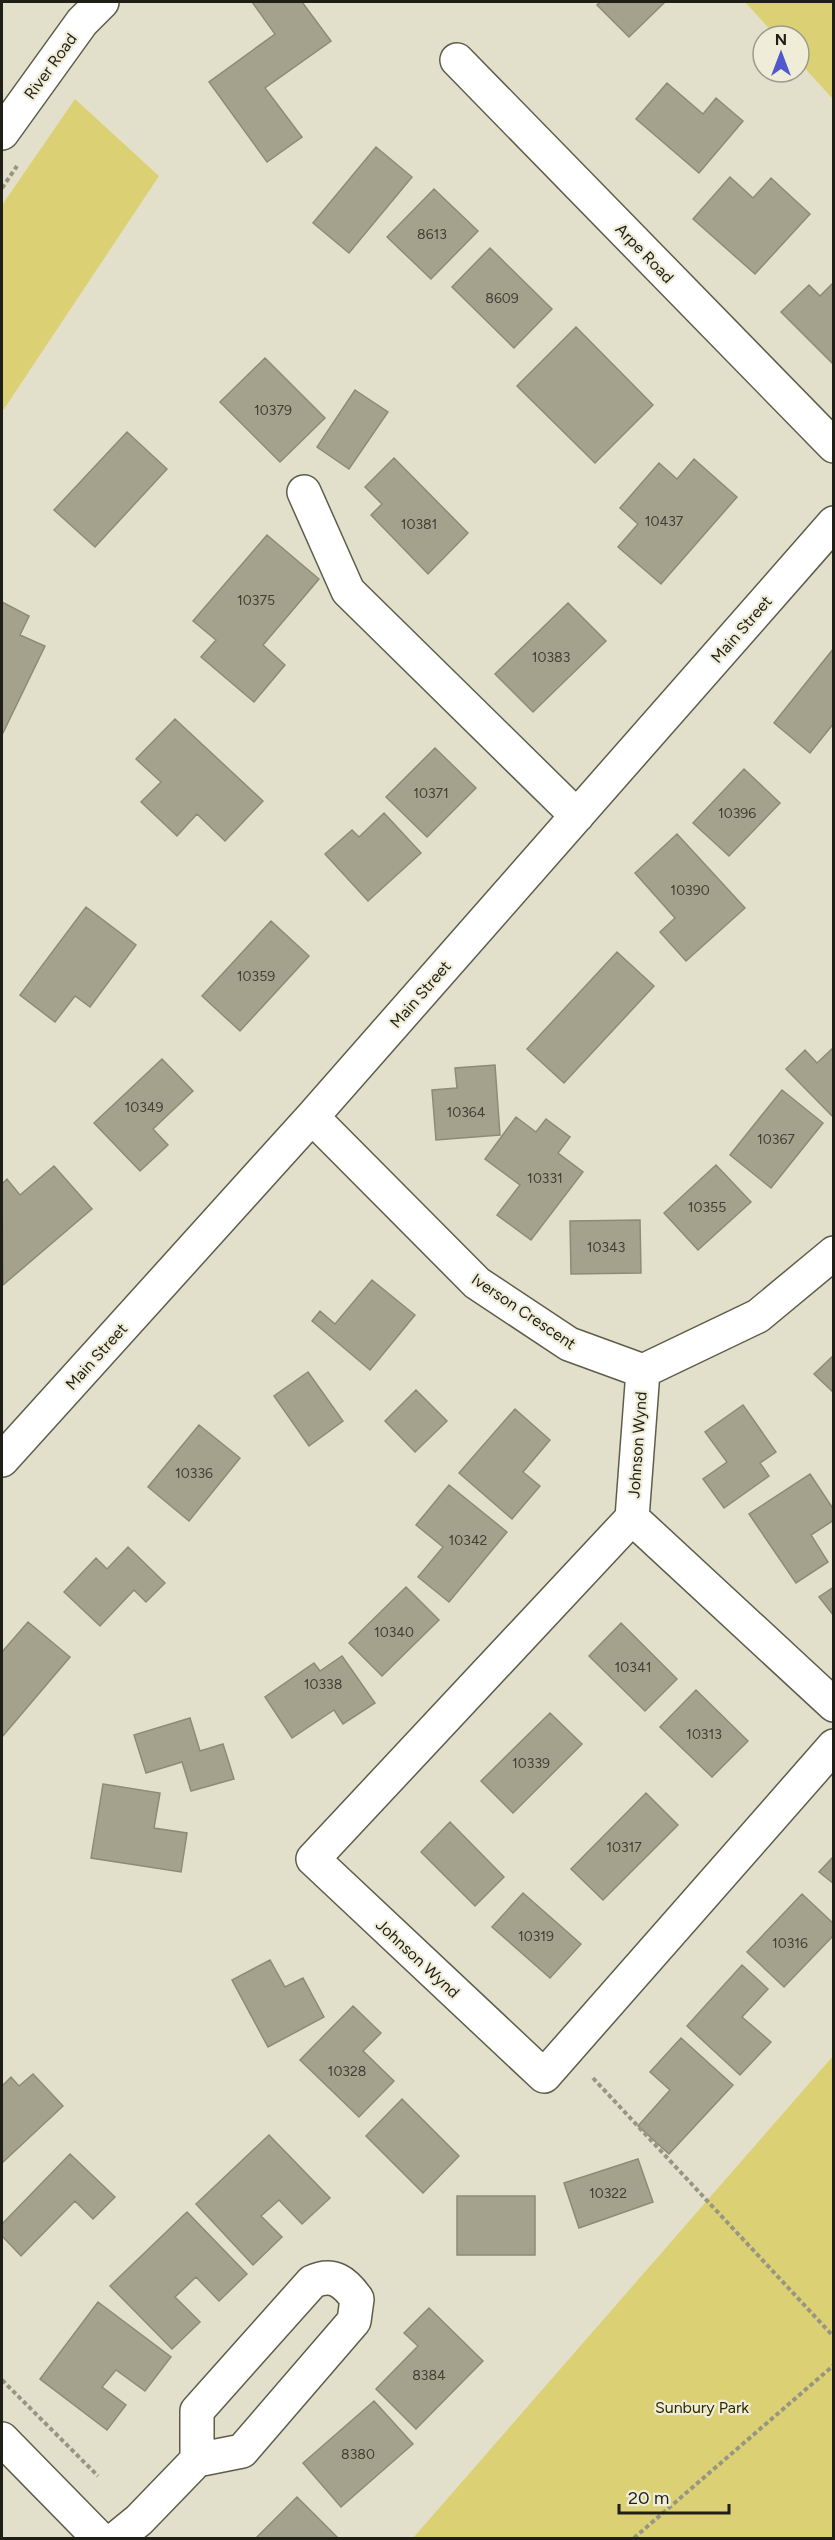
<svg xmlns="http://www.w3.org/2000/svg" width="835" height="2540" font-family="Figtree,sans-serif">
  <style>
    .green { fill: #dbd174 }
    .building { fill: #a4a28d; stroke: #8d8b76; stroke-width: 1.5 }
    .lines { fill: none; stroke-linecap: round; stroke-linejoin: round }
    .minor-casing { stroke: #5f5d4a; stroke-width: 36 }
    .path { stroke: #979584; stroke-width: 4; stroke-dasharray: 4.5 3; stroke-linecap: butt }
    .minor { stroke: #fff; stroke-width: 33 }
    .labels { text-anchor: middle; stroke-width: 4.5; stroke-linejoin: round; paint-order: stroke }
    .number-label { font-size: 14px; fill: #414034 }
    .street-label { font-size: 16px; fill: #201f17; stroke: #efedd7 }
    .park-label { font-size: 16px; fill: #312c00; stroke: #efedd7 }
  </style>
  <rect width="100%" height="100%" fill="#e2e0ca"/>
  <!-- green -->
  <path class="green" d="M745 2H833V99L799 62V36H776Z
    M75 99 159 176 2 412V205Z
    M833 2056V2538H413Z"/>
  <!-- building -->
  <path class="building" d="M252 2H302L331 41 265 88 302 137 267 162 209 82 275 34Z
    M600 2H665L629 37 597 5Z
    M667 83 703 114 716 98 743 121 699 173 636 119Z
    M376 147 412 177 349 253 313 223Z
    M730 177 753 198 771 178 810 214 755 274 693 219Z
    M434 189 478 231 431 279 387 237Z
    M490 248 552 309 514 348 452 287Z
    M834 282V365L781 312 809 285 820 296Z
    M576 327 653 405 595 463 517 386Z
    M265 358 325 418 280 462 220 402Z
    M355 390 388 412 349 469 317 447Z
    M127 432 167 469 95 547 54 510Z
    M394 458 468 533 428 574 371 515 382 504 365 487Z
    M694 459 737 497 661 584 618 547 638 524 620 508 659 463 677 479Z
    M267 535 319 579 263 645 285 665 254 702 201 657 216 640 193 621Z
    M2 602 29 616 20 635 45 646 2 735Z
    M568 603 606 641 533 712 495 674Z
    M834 648V723L810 753 774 723Z
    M175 719 263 801 225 841 197 814 177 836 141 802 161 782 136 759Z
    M435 748 476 788 427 837 386 797Z
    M744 769 780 803 729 856 693 823Z
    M384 813 421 853 368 901 325 854 352 830 359 837Z
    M677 834 745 908 686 961 660 932 675 918 635 873Z
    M86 907 136 945 90 1007 75 996 55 1022 20 995Z
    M271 921 309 956 240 1031 202 996Z
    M617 952 654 986 564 1083 527 1049Z
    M834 1047V1118L786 1069 805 1050 817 1063Z
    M162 1059 193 1091 153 1129 168 1145 140 1171 94 1123Z
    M495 1065 500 1135 436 1140 432 1090 457 1088 455 1068Z
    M782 1090 823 1123 771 1188 730 1155Z
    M516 1117 536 1132 546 1119 570 1137 558 1153 583 1172 531 1240 497 1215 520 1185 485 1159Z
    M716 1165 751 1202 698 1250 664 1213Z
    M54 1166 92 1209 3 1285 2 1184 7 1179 20 1195Z
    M640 1220 641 1273 571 1274 570 1221Z
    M372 1280 415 1315 370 1370 312 1321 320 1311 335 1324Z
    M834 1355V1393L814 1374Z
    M308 1372 343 1421 309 1446 274 1396Z
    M416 1390 447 1421 415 1452 385 1421Z
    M743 1405 776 1452 760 1463 769 1476 724 1508 703 1479 727 1462 705 1432Z
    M515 1409 550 1440 523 1472 540 1486 512 1519 459 1473Z
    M199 1425 240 1458 189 1521 148 1487Z
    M810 1474 834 1510V1520L811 1535 828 1562 796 1583 749 1514Z
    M449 1485 507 1532 449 1602 418 1577 443 1547 416 1525Z
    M128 1547 165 1583 146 1602 134 1590 100 1626 64 1592 96 1558 107 1569Z
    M406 1587 439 1620 382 1676 349 1643Z
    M834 1587V1616L819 1597Z
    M28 1622 70 1657 2 1737V1652Z
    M621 1623 677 1679 645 1711 589 1656Z
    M342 1656 375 1703 343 1724 334 1710 292 1738 265 1697 314 1663 320 1671Z
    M696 1690 748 1741 712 1777 660 1727Z
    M550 1713 582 1744 513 1813 481 1781Z
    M190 1718 200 1751 223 1744 234 1779 191 1791 182 1762 146 1773 134 1735Z
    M103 1784 160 1793 154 1828 187 1833 181 1872 91 1858Z
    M646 1793 678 1825 603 1900 571 1869Z
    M450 1822 504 1877 475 1906 421 1852Z
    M834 1856V1884L819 1872Z
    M523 1893 581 1944 550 1978 492 1927Z
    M802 1894 834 1924V1935L784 1987 747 1952Z
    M270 1960 285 1987 303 1978 324 2017 268 2047 232 1980Z
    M742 1965 768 1989 742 2017 771 2042 740 2075 687 2026Z
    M353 2006 381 2033 363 2051 394 2081 359 2117 300 2060Z
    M681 2038 733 2085 669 2154 638 2126 670 2090 650 2072Z
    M33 2074 63 2106 2 2163V2086L11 2077 19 2086Z
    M402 2099 459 2156 423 2193 366 2136Z
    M269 2135 330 2198 302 2224 279 2200 261 2216 282 2237 253 2265 196 2204Z
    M70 2154 115 2197 93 2219 75 2201 21 2256 2 2236V2224Z
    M638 2159 653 2202 579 2228 564 2183Z
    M457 2196H535V2255H457Z
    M187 2212 247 2274 219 2301 196 2277 175 2297 200 2322 172 2349 110 2286Z
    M98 2302 171 2357 145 2391 116 2370 102 2387 126 2405 107 2430 40 2379Z
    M429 2308 483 2361 416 2429 376 2389 418 2346 404 2333Z
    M374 2401 413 2444 341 2507 303 2463Z
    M297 2497 338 2538H256Z"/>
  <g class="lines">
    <defs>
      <path id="minor" d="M457 60 834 446
        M2 133 82 22 102 2
        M304 492 348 591 577 816
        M312 1117 477 1283 569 1344 643 1371 758 1316 834 1253
        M643 1371 632 1518 313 1859 544 2076 834 1746
        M2 1460 312 1117 834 523
        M632 1518 834 1705
        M2 2439 99 2538
        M117 2538 139 2520 197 2460 242 2451 354 2321 357 2299C345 2282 333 2272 312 2282L197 2411V2460"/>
    </defs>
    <!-- minor casing -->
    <use href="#minor" class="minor-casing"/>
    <!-- path -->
    <path class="path" d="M2 188 17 166
      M593 2078 834 2337
      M2 2380 98 2476
      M634 2538 834 2365"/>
    <!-- minor -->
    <use href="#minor" class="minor"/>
  </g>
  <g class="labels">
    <!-- number labels -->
    <g class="number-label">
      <text x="432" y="239">8613</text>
      <text x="502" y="303">8609</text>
      <text x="273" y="415">10379</text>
      <text x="664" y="526">10437</text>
      <text x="419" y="529">10381</text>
      <text x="256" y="605">10375</text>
      <text x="551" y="662">10383</text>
      <text x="431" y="798">10371</text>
      <text x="737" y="818">10396</text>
      <text x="690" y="895">10390</text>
      <text x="256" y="981">10359</text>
      <text x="144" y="1112">10349</text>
      <text x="466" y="1117">10364</text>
      <text x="776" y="1144">10367</text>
      <text x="545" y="1183">10331</text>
      <text x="707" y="1212">10355</text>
      <text x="606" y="1252">10343</text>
      <text x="194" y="1478">10336</text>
      <text x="468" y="1545">10342</text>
      <text x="394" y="1637">10340</text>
      <text x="633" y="1672">10341</text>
      <text x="323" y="1689">10338</text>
      <text x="704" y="1739">10313</text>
      <text x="531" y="1768">10339</text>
      <text x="624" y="1852">10317</text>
      <text x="536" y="1941">10319</text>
      <text x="790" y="1948">10316</text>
      <text x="347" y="2076">10328</text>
      <text x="608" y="2198">10322</text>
      <text x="429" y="2380">8384</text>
      <text x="358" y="2459">8380</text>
    </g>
    <!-- street labels -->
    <g class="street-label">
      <text transform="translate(50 66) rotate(-54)" y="6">River Road</text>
      <text transform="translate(645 253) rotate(46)" y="6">Arpe Road</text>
      <text transform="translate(741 629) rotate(-49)" y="6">Main Street</text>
      <text transform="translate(420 994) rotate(-49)" y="6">Main Street</text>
      <text transform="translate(524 1311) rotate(34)" y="6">Iverson Crescent</text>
      <text transform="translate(96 1356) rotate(-48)" y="6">Main Street</text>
      <text transform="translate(637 1445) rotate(-86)" y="6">Johnson Wynd</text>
      <text transform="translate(418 1958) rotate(43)" y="6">Johnson Wynd</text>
    </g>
    <!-- park labels -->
    <g class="park-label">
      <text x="702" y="2413">Sunbury Park</text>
    </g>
  </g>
  <!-- border -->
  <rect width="835" height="2540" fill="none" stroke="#201f17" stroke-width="6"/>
  <!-- north arrow -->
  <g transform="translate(781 54)"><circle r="28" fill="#efedd7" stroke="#9c9b8a" stroke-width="1.5"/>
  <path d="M0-4.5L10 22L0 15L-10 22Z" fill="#5058ce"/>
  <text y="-9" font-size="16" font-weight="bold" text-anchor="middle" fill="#201f17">N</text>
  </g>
  <!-- scale -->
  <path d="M619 2504v9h110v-9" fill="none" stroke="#201f17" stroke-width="3"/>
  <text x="628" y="2504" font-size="18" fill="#201f17" stroke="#efedd7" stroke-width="4.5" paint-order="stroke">20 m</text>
</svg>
